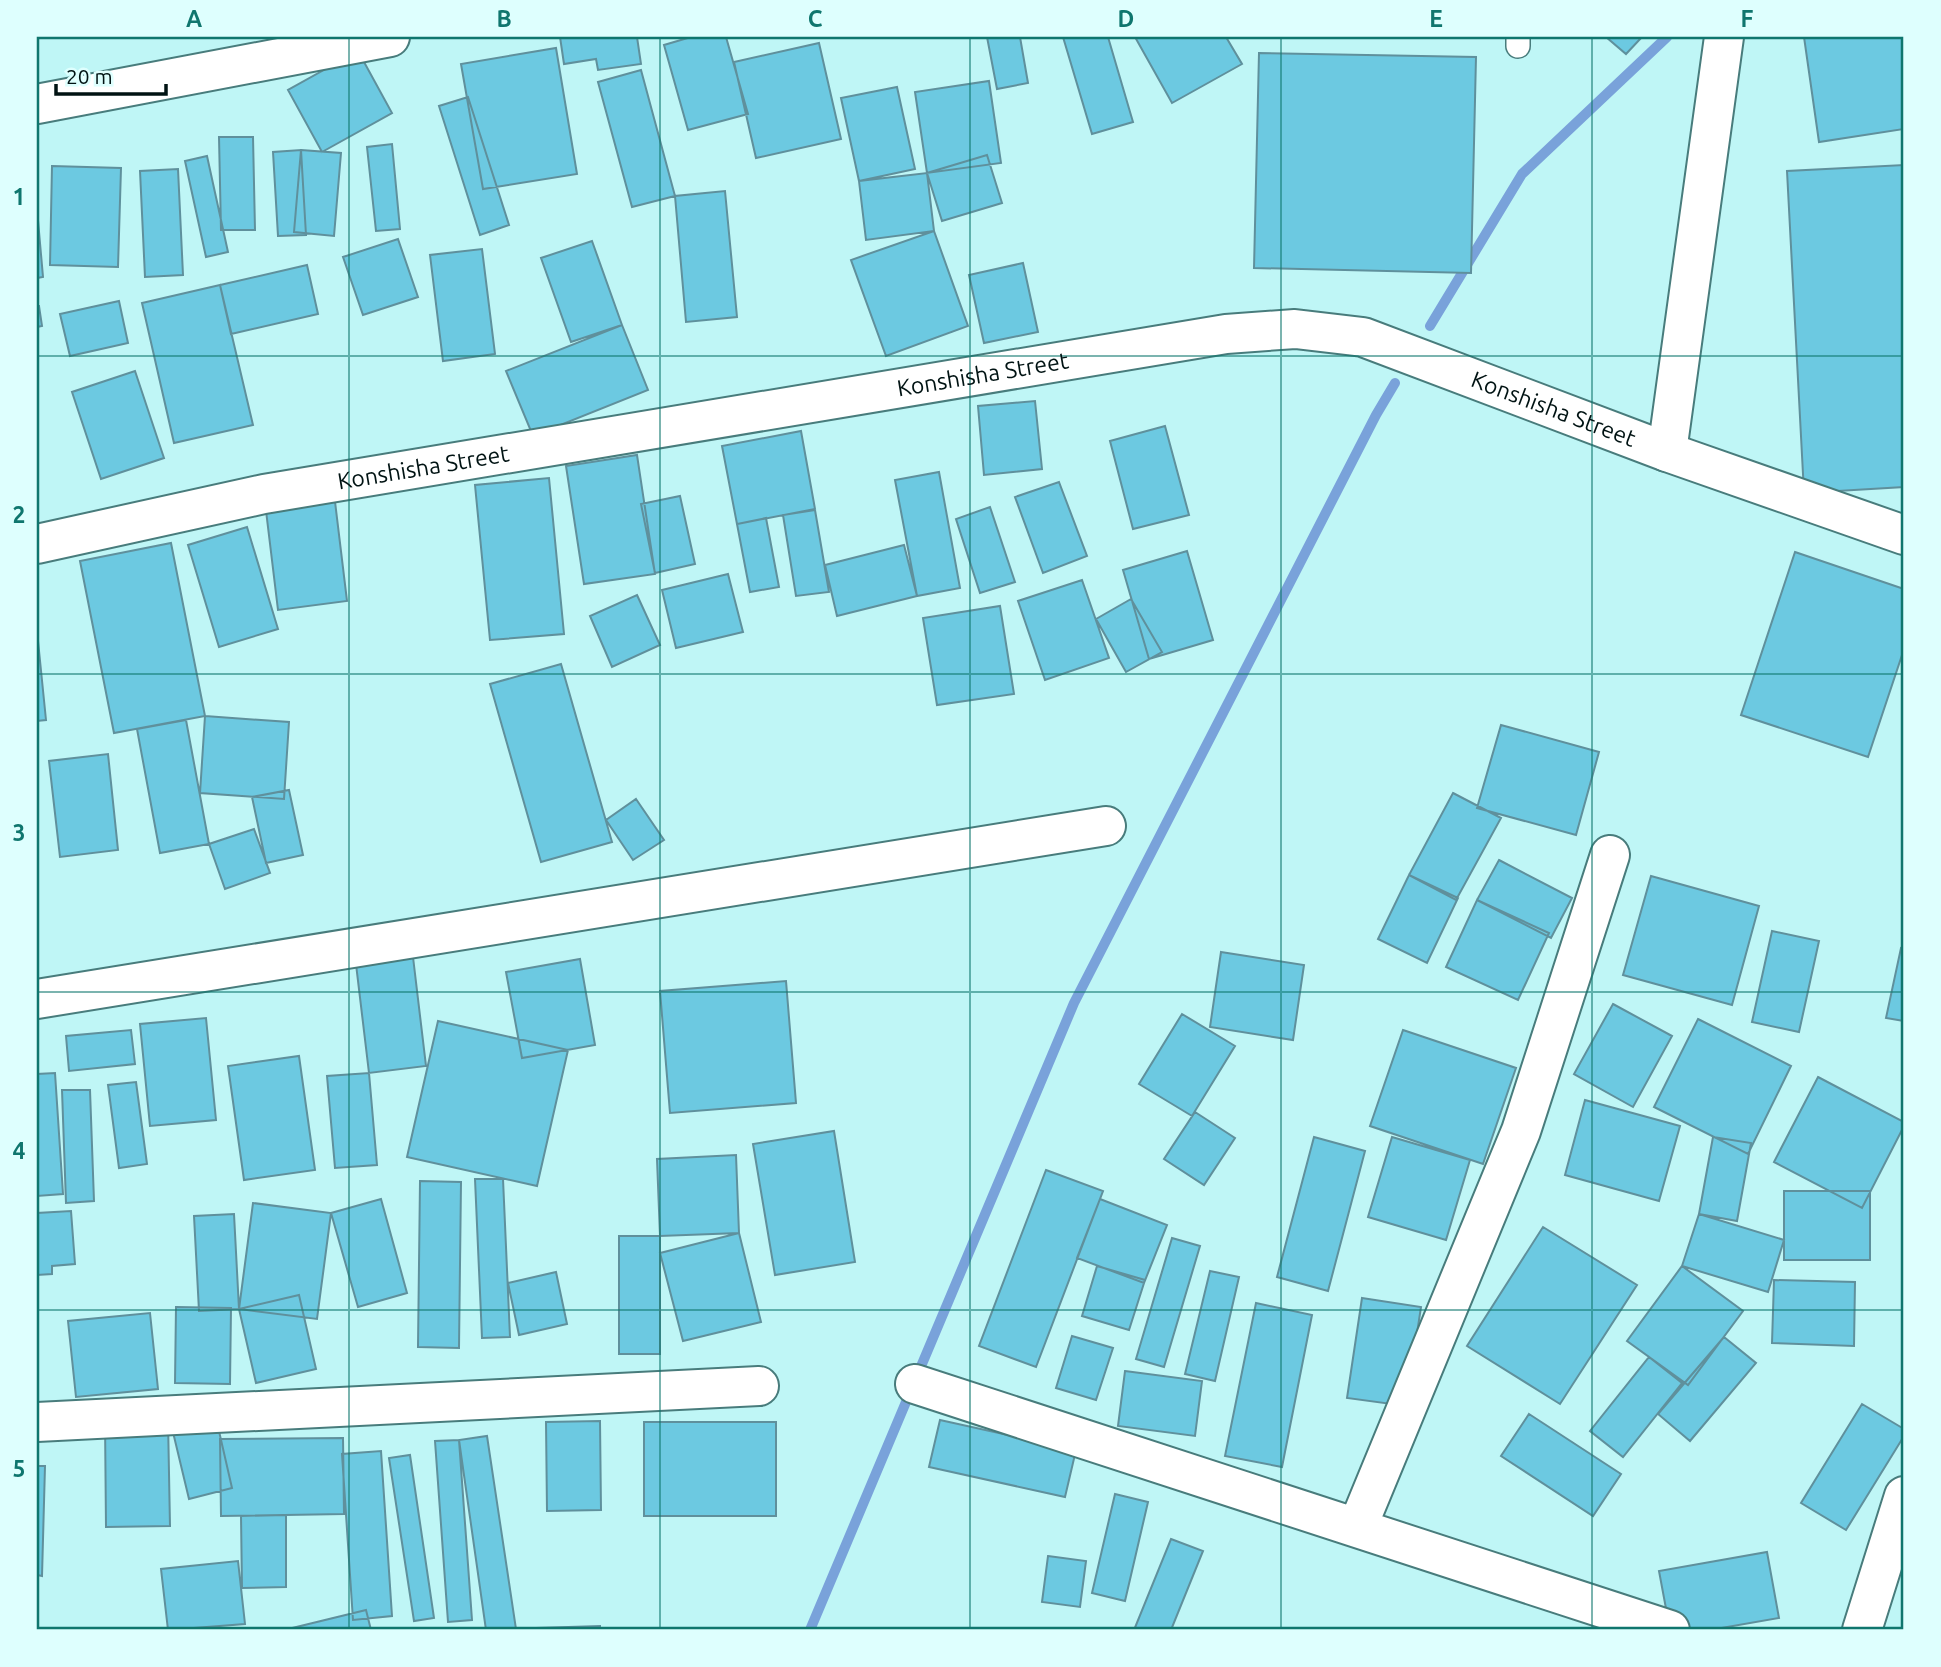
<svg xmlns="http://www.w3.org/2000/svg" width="1941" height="1667" font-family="Ubuntu,sans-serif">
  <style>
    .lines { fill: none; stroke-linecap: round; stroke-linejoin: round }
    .stream { stroke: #79a2da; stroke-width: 10 }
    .building { fill: #6cc9e1; stroke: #5f909c; stroke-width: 2 }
    .service-casing { stroke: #487c7c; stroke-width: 26 }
    .minor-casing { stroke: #487c7c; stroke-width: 42 }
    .tertiary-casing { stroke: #487c7c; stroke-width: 42 }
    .service { stroke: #fff; stroke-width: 23 }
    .minor { stroke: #fff; stroke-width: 38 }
    .tertiary { stroke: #fff; stroke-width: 38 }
    .grid { fill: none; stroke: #0f766e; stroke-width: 2; stroke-opacity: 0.55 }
    .labels { text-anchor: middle; stroke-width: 6; stroke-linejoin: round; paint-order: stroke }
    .street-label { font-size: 23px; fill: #011313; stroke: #defffe }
    .neatline { fill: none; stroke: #0f766e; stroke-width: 2.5 }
    .grid-label { font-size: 23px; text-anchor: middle; font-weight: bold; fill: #0f766e }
  </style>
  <rect width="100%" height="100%" fill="#bff6f6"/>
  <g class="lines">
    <!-- stream -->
    <path class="stream" d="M1430 326 1522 174 1667 37
      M810 1630 1074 1003 1376 415 1395 383"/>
  </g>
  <!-- building -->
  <path class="building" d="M560 37H637L641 64 598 70 596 59 564 64Z
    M691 37H726L748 114 688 130 664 45Z
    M987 37H1020L1028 83 997 89Z
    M1063 37H1108L1133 122 1092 134Z
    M1135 37H1226L1242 64 1172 103Z
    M1606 37H1642L1626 54Z
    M1804 37H1904V129L1819 142Z
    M819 43 841 139 756 158 734 62Z
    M556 48 577 174 483 189 461 64Z
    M358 51 392 113 322 152 288 90Z
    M1259 53 1476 57 1471 273 1254 268Z
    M641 70 675 196 632 207 598 82Z
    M989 81 1001 163 927 173 915 92Z
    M897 87 915 169 859 181 841 98Z
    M468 97 509 225 480 235 439 106Z
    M219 137H253L255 230H221Z
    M392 144 400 229 376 231 367 147Z
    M301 150 341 153 334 236 294 232Z
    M301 150 306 235 278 236 273 152Z
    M987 155 1002 203 942 221 927 173Z
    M207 156 228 252 206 257 185 161Z
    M1904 165V487L1804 493 1787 171Z
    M52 166 121 168 118 267 50 265Z
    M178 169 183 275 145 277 140 171Z
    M927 173 934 231 866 240 859 181Z
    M725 191 737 317 686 322 675 196Z
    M37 209 43 277 37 278Z
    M934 231 968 326 886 356 851 260Z
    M398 239 418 297 363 315 343 257Z
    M592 241 622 325 571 342 541 258Z
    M482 249 495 354 443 361 430 255Z
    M1023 263 1038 332 984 343 969 275Z
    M307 265 318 314 231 334 220 285Z
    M220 285 253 425 174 443 142 303Z
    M119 301 128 343 70 356 60 314Z
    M37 306H39L42 326 37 327Z
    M622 325 648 390 533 436 506 371Z
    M135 371 164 458 101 479 72 392Z
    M1035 401 1042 469 984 475 978 406Z
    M1165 426 1189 515 1133 529 1110 441Z
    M801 431 815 509 737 524 722 446Z
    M637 455 655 574 584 584 566 466Z
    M939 472 960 588 917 596 895 480Z
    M549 478 564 634 490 640 475 485Z
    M1059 482 1087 556 1043 573 1015 497Z
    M333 485 347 601 278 610 264 494Z
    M680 496 695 564 655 573 641 504Z
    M990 507 1015 582 980 593 956 519Z
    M815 510 829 592 796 596 783 515Z
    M766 518 779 587 750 592 737 524Z
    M247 527 278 629 219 647 188 545Z
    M171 543 205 716 114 733 80 561Z
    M904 545 917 596 837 616 825 565Z
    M1187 551 1213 640 1149 659 1123 570Z
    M1795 552 1904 589V649L1868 757 1741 715Z
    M728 574 743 632 676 648 662 590Z
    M1082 580 1109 658 1045 680 1018 601Z
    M637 595 660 645 612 667 590 616Z
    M1131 599 1162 652 1126 672 1096 619Z
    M1000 606 1014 694 937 705 923 618Z
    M37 631 46 720 37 721Z
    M561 664 612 842 541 862 490 684Z
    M205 716 289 722 284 799 200 793Z
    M186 720 209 844 160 853 137 729Z
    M1501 725 1599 752 1576 835 1477 808Z
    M108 754 118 850 60 857 49 761Z
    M289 790 303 855 266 863 252 797Z
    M1453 793 1501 818 1456 900 1409 875Z
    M636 799 664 840 633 860 606 820Z
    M254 829 270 873 225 889 209 844Z
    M1499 860 1572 898 1551 938 1477 900Z
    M1409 875 1458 898 1427 963 1378 939Z
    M1651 876 1759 906 1732 1005 1623 975Z
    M1477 900 1549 933 1518 1000 1446 967Z
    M1772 931 1819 941 1799 1032 1752 1022Z
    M1901 948 1904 949V1021L1886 1018Z
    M1221 952 1304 965 1293 1040 1210 1027Z
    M413 957 426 1066 369 1073 356 964Z
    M580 959 595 1045 522 1058 506 972Z
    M786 981 796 1103 670 1113 660 991Z
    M1613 1004 1672 1036 1633 1107 1574 1074Z
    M1182 1014 1235 1046 1192 1116 1139 1084Z
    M206 1018 216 1120 150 1126 140 1024Z
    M1698 1019 1791 1066 1748 1154 1654 1107Z
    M438 1021 568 1050 537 1186 407 1157Z
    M131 1030 135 1064 69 1071 66 1036Z
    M1403 1030 1516 1068 1483 1164 1370 1126Z
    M299 1056 315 1170 244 1180 228 1066Z
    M55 1073 63 1194 37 1196V1074Z
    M369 1073 377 1165 335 1168 327 1076Z
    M1818 1077 1904 1122V1126L1862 1208 1774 1162Z
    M136 1082 147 1164 119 1168 108 1085Z
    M62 1090H90L94 1201 66 1203Z
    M1585 1100 1680 1126 1659 1201 1565 1175Z
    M1195 1112 1235 1138 1204 1185 1164 1159Z
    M834 1131 855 1262 775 1275 753 1144Z
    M1314 1137 1365 1151 1328 1291 1277 1277Z
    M1392 1137 1470 1160 1446 1240 1368 1217Z
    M1713 1137 1751 1143 1737 1221 1699 1214Z
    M736 1155 739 1233 660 1236 657 1159Z
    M1046 1170 1103 1191 1036 1367 979 1346Z
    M475 1179H503L510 1337 482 1338Z
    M420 1181 461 1182 459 1348 418 1347Z
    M1784 1191H1870V1260H1784Z
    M381 1199 407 1293 358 1307 331 1213Z
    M1100 1199 1167 1225 1144 1283 1077 1258Z
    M253 1203 331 1213 317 1319 239 1309Z
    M71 1211 75 1264 52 1266V1274L37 1275V1213Z
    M234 1214 239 1309 199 1311 194 1216Z
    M1699 1214 1784 1240 1768 1292 1682 1266Z
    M1543 1227 1637 1285 1560 1404 1467 1346Z
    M739 1233 761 1322 683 1341 660 1253Z
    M619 1236H660V1354H619Z
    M1172 1238 1200 1246 1164 1367 1136 1359Z
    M1097 1266 1145 1280 1129 1330 1082 1316Z
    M1682 1266 1743 1311 1688 1385 1627 1341Z
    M1210 1271 1239 1277 1215 1381 1185 1374Z
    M556 1272 567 1324 519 1335 508 1283Z
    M1774 1280 1855 1282 1854 1346 1772 1343Z
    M299 1295 316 1369 256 1383 239 1309Z
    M1362 1298 1421 1307 1406 1406 1347 1398Z
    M1256 1303 1312 1315 1282 1467 1225 1456Z
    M176 1307 231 1308 230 1384 175 1383Z
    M150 1313 158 1389 76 1397 68 1321Z
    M1072 1336 1113 1348 1096 1400 1056 1388Z
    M1724 1337 1756 1363 1690 1441 1658 1414Z
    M1649 1357 1682 1383 1623 1457 1590 1431Z
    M1125 1371 1202 1381 1195 1436 1118 1426Z
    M1862 1404 1904 1429V1436L1846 1530 1801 1503Z
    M1529 1414 1621 1474 1593 1516 1501 1456Z
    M216 1418 232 1488 189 1499 172 1428Z
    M168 1420 170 1526 106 1527 105 1421Z
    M940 1420 1076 1450 1065 1497 929 1467Z
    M600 1421 601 1510 547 1511 546 1422Z
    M644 1422H776V1516H644Z
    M487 1436 516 1629 505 1630H486L459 1440Z
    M343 1438 344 1514 221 1516 220 1439Z
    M459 1440 472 1620 448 1622 435 1441Z
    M381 1451 392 1616 353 1620 342 1454Z
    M410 1455 434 1618 414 1621 389 1458Z
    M37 1466H45L42 1576 37 1575Z
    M1115 1494 1148 1502 1125 1601 1092 1593Z
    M286 1515V1587L242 1588 241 1516Z
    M1171 1539 1203 1551 1171 1630H1134Z
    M1767 1552 1779 1618 1710 1630H1670L1659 1571Z
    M1048 1556 1086 1561 1080 1607 1042 1602Z
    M238 1561 245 1624 168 1630 161 1569Z
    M366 1610 371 1630H284Z
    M600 1626V1630H538L537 1628Z"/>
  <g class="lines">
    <defs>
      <path id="service" d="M1518 37V46"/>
      <path id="minor" d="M37 104 390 37
        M1667 452 1724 37
        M37 999 1106 826
        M915 1384 1670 1630
        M37 1422 759 1386
        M1357 1528 1521 1131 1610 855
        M1862 1630 1904 1496"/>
      <g id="tertiary">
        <path id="s1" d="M37 544 264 494 1226 334 1295 329 1363 337 1667 452 1904 535"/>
      </g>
    </defs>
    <!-- service casing -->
    <use href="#service" class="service-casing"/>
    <!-- minor casing -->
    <use href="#minor" class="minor-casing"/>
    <!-- tertiary casing -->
    <use href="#tertiary" class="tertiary-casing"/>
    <!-- service -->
    <use href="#service" class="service"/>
    <!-- minor -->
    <use href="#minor" class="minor"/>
    <!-- tertiary -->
    <use href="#tertiary" class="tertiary"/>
  </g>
  <!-- grid -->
  <path class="grid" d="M349 37V1630M660 37V1630M970 37V1630M1281 37V1630M1592 37V1630M37 356H1904M37 674H1904M37 992H1904M37 1310H1904"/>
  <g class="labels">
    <!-- street labels -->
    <g class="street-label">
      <text dy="8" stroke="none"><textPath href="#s1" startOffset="961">Konshisha Street</textPath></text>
      <text dy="8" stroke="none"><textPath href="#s1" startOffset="1549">Konshisha Street</textPath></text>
      <text dy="8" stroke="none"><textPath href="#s1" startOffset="394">Konshisha Street</textPath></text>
    </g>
  </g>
  <!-- border -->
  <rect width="1941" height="1667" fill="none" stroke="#defffe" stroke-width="77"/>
  <!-- scale -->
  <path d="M56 84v10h110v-10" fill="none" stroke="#011313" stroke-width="3.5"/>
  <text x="66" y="84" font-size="21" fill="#011313" stroke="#defffe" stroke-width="5" paint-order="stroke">20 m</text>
  <rect x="38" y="38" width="1864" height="1590" class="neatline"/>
  <g class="grid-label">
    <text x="194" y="27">A</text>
    <text x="504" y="27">B</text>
    <text x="815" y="27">C</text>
    <text x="1126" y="27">D</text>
    <text x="1436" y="27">E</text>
    <text x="1747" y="27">F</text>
    <text x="19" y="205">1</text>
    <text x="19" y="523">2</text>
    <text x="19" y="841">3</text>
    <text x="19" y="1159">4</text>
    <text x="19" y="1477">5</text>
  </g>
</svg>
